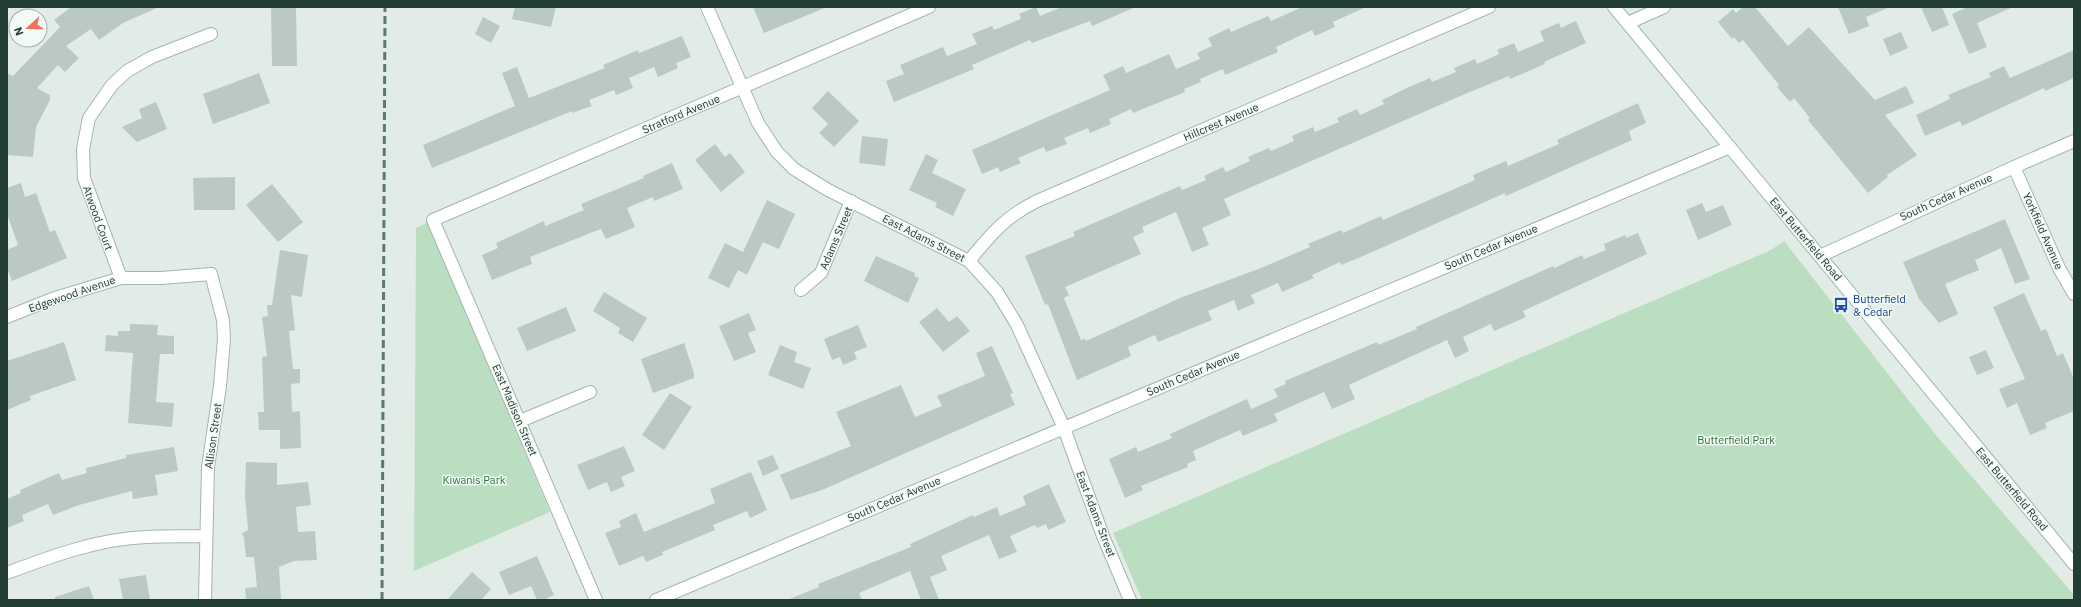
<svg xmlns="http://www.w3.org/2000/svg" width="2081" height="607" font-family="'IBM Plex Sans',sans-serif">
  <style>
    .green { fill: #bbdec1 }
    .building { fill: #bacac2 }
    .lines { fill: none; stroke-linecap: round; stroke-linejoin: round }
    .minor-casing { stroke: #a5b4ae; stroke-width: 14 }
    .secondary-casing { stroke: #a0b8ae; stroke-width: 14 }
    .minor { stroke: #fff; stroke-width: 12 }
    .secondary { stroke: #fff; stroke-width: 12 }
    .rail { stroke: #5c796f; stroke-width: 3; stroke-dasharray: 8 4; stroke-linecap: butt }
    .labels { text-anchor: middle; stroke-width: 3; stroke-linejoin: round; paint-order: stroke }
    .street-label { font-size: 11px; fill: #223e34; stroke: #f3f9f5 }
    .transit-label { font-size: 11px; fill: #164399; stroke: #f3f9f5; text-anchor: start }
    .park-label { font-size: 11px; fill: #2c7541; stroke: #f3f9f5 }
  </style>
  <rect width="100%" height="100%" fill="#e2ece7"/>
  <!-- green -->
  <path class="green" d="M428 222 550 512 414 571 416 228Z
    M1784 241 1935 434 2074 595V600H1142L1113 533 1771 250Z"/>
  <!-- building -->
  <path class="building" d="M71 7H159L123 23 99 40 91 29 66 46 79 58 65 72 58 65 37 88 50 95V100L36 127 33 157 7 155V73L13 76 60 27 54 20Z
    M271 7H296L297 66H272Z
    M515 7H556L551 27 512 19Z
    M753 7H827L764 33Z
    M1036 7 1040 16 1062 7H1136L1092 26 1090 21 1032 43 1030 40 972 65 974 69 894 102 886 81 904 74 900 65 943 47 947 56 977 44 972 34 992 26 994 30 1021 19 1019 14Z
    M1302 7H1366L1333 22 1335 27 1315 36 1312 30 1276 47 1278 52 1225 75 1223 69 1200 79 1201 82 1184 89 1185 92 1133 113 1131 109 1109 119 1111 124 1090 133 1088 128 1064 138 1067 144 1046 152 1044 147 1018 158 1021 163 1000 172 998 167 982 174 972 150 1110 90 1103 75 1123 66 1126 73 1169 54 1176 69 1200 59 1197 53 1212 46 1208 38 1229 28 1231 32 1268 16 1271 21Z
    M1743 7H1755L1788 46 1809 27 1875 100 1906 86 1914 103 1885 115 1917 155 1887 175 1888 177 1868 193 1808 120 1810 118 1794 98 1790 102 1777 87 1779 85 1743 40 1739 43 1734 37 1732 39 1718 22 1733 9 1736 13Z
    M1838 7H1890L1866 17 1869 26 1849 34Z
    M1921 7H1942L1949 25 1932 32Z
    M1968 7H2013L1977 23 1987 47 1969 54 1952 14Z
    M483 17 500 26 491 43 475 34Z
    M1576 21 1586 43 1544 62 1545 64 1510 79 1509 76 1465 94 1224 199 1231 215 1202 228 1209 245 1192 252 1176 212 1142 227 1144 232 1133 237 1141 254 1065 287 1069 295 1064 298 1081 340 1085 339 1086 341 1180 298 1261 268 1310 247 1308 244 1341 230 1343 233 1381 216 1383 220 1475 180 1473 175 1506 161 1508 166 1559 144 1557 140 1638 103 1646 123 1629 131 1632 140 1506 196 1505 193 1361 257 1341 265 1340 262 1312 275 1314 278 1282 292 1278 283 1251 295 1255 303 1238 311 1234 300 1208 311 1212 320 1158 342 1155 335 1128 347 1131 356 1077 380 1048 304 1045 305 1025 256 1075 236 1073 232 1180 186 1182 190 1206 180 1204 176 1223 167 1226 172 1250 161 1248 157 1269 148 1271 151 1294 141 1292 136 1313 127 1315 132 1339 122 1337 118 1357 109 1360 115 1384 104 1382 100 1409 87 1430 78 1432 82 1456 72 1454 68 1475 59 1477 64 1499 54 1497 50 1514 43 1518 52 1544 41 1540 31 1559 23 1561 28Z
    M1901 32 1908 48 1890 56 1883 39Z
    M682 36 691 57 676 63 678 68 658 77 654 67 629 78 633 88 616 95 614 90 589 100 592 106 572 113V111L432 168 423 145 515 106 502 73 517 67 529 98 605 68 603 65 638 50 639 53Z
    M2074 50V78L2045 91 2044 88 1962 126 1960 121 1925 136 1916 115 1950 99 1948 95 1991 77 1989 73 2004 66 2010 78Z
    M259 73 270 103 213 124 203 94Z
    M828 91 859 121 834 147 819 133 828 124 812 108Z
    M156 102 167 129 137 142 122 127 142 118 139 109Z
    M862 136 888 139 885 166 859 163Z
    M715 144 725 157 730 153 745 172 721 192 695 160Z
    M926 154 938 160 932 173 966 189 953 216 935 207 937 203 909 190Z
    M672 163 683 189 654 201 653 197 627 208 635 227 606 239 601 229 593 232 530 257 532 264 492 280 482 255 498 248 496 243 544 221 545 226 584 210 581 204 644 178 643 176Z
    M235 177V210H194L193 178Z
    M21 183 25 197 36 193 50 232 55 230 67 258 12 281 7 268V250L18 245 7 214V188Z
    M272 184 303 222 278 242 246 205Z
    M767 200 795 214 779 249 763 242 747 275 738 270 729 288 708 278 725 243 743 252Z
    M1702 203 1706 212 1723 205 1732 225 1698 240 1686 210Z
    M2005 219 2030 279 2015 284 2001 248 1975 260 1979 270 1945 284 1958 314 1939 323 1919 299 1903 262Z
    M1638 233 1647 254 1523 311 1526 317 1494 331 1491 324 1463 337 1469 351 1455 358 1447 340 1349 385 1355 399 1332 409 1324 392 1274 414 1278 421 1243 436 1240 430 1193 451 1196 460 1187 464 1188 467 1141 486 1143 490 1125 498 1109 459 1136 447 1138 452 1172 438 1170 434 1247 399 1251 409 1278 397 1274 389 1286 384 1285 381 1377 342 1378 345 1417 329 1416 327 1553 266 1554 268 1582 255 1584 259 1606 250 1604 244 1625 235 1626 238Z
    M280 250 308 255 302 297 291 295 295 330 289 331 293 369H300V383L291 384 292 412 300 411 301 448 280 449V430H259L258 412H264L262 357 267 356 262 317 268 316 267 305H272Z
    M876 256 915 273 914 276 919 278 908 303 864 281Z
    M604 292 647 318 633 342 618 333 620 328 593 311Z
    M2024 293 2041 331 2046 329 2057 356 2063 353 2074 379V411L2045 423 2047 428 2030 435 2017 403 2007 408 1999 389 2025 379 1993 307Z
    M566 307 576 331 527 351 517 328Z
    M937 308 949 322 957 316 970 331 943 352 919 322Z
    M749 313 756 330 748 333 756 352 734 361 719 326Z
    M130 324 158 325 157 335 174 336V354H160L156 402 174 403 172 427 128 423 133 353 105 351 106 335 118 336V331H130Z
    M858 325 867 347 854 352 857 359 843 365 840 357 832 360 824 339Z
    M64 342 76 380 30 396 31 400 7 410V361Z
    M684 343 694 373V378L653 393 641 359Z
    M780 345 797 352 794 362 811 368 803 389 768 375Z
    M992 346 1013 393 1010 394 1015 405 822 490 791 500 780 475 851 446 836 412 901 385 915 417 942 406 937 396 985 376 976 353Z
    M1986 350 1994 368 1977 375 1969 357Z
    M670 393 692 407 664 450 642 435Z
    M624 446 635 471 621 477 625 486 611 492 607 482 588 490 577 465Z
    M174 447 178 471 155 475 158 495 133 499 132 491 79 505 53 515 48 504 22 515 24 521 7 528V499L21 493 20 490 59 473 62 480 87 473 86 468 126 458V455Z
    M773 455 779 469 763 476 757 461Z
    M246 462 277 463V485L308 482 311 505 296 507 298 532 315 531 317 560 294 561 279 567 281 600H246L245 588 257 587 254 557H246L244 538 242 533 248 530 245 496Z
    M751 472 767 510 750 518 747 511 713 525 715 530 662 552 663 555 646 562 643 556 619 566 605 533 621 527 619 521 636 513 644 532 715 503 710 489Z
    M1049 484 1066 522 1048 530 1046 524 1037 528 1035 525 1010 536 1017 552 999 559 989 535 941 556 947 570 930 577 939 600H921L910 571 859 593 862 600H787L819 587 818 584 911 547 910 544 973 515 974 517 997 507 1000 516 1026 505 1023 496Z
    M537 556 554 595 544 600H537L531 586 509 595 499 572Z
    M472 572 491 589 481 600H447Z
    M146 575 150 600H123L119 579Z
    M89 586 94 600H55V597Z"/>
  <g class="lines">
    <defs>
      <path id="minor" d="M707 7 758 123 777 152 794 169 828 190 969 261 997 292 1017 325 1064 428 1103 536 1130 600
        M1628 23 1664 7
        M2014 167 2059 268 2074 294
        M1820 256 2014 167 2074 141
        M969 261C991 234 1005 217 1037 201L1489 7
        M121 278 84 178 83 149 89 118 112 85 127 71 152 57 211 34
        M801 290 821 273 851 201
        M7 317 52 299 121 278H161L211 274 223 320 224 339 220 386 208 467 205 600
        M520 421 590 392
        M7 573C52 556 98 539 146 537 166 536 186 536 205 536
        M596 600 433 220 929 7
        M656 600 1730 147"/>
      <path id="secondary" d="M1614 7 2074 564"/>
    </defs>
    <!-- minor casing -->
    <use href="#minor" class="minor-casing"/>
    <!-- secondary casing -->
    <use href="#secondary" class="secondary-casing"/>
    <!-- minor -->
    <use href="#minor" class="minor"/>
    <!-- secondary -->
    <use href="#secondary" class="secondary"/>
    <!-- rail -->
    <path class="rail" d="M382 600 385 7"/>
  </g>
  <!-- icons -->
  <defs>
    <symbol id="bus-bare" viewBox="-9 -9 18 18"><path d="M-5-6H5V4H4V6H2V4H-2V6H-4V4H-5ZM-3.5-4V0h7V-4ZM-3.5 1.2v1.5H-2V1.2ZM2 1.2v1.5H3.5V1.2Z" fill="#1a4fb4" stroke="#f3f9f5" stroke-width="2.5" paint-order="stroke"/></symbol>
  </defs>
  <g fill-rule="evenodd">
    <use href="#bus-bare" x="1830" y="294" width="22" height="22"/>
  </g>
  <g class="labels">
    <!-- street labels -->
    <g class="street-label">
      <text transform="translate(681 114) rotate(-23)" y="4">Stratford Avenue</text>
      <text transform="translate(1221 122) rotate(-23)" y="4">Hillcrest Avenue</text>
      <text transform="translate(1946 197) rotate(-24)" y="4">South Cedar Avenue</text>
      <text transform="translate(98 218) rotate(70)" y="4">Atwood Court</text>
      <text transform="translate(2043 231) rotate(66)" y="4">Yorkfield Avenue</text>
      <text transform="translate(836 238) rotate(-67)" y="4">Adams Street</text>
      <text transform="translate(924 238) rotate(27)" y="4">East Adams Street</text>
      <text transform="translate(1806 239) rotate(50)" y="4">East Butterfield Road</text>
      <text transform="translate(1491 247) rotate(-23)" y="4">South Cedar Avenue</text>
      <text transform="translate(72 294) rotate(-19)" y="4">Edgewood Avenue</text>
      <text transform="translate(1193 373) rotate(-23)" y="4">South Cedar Avenue</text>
      <text transform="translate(515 410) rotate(67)" y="4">East Madison Street</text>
      <text transform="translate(213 436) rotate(-82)" y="4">Allison Street</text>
      <text transform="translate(2012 489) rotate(50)" y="4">East Butterfield Road</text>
      <text transform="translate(894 499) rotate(-23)" y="4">South Cedar Avenue</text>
      <text transform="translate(1096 514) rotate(69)" y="4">East Adams Street</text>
    </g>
    <!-- transit labels -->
    <g class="transit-label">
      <text x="1853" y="303">Butterfield<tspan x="1853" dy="13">&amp; Cedar</tspan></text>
    </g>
    <!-- park labels -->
    <g class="park-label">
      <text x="1736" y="444">Butterfield Park</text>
      <text x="474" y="484">Kiwanis Park</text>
    </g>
  </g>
  <!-- border -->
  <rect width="2081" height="607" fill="none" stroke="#223e34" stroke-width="16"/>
  <!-- north arrow -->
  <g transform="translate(28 28) rotate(249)"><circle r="19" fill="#f3f9f5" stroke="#9faea8"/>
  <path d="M0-3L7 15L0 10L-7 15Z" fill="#f37159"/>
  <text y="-6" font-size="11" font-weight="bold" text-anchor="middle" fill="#223e34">N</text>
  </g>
</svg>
